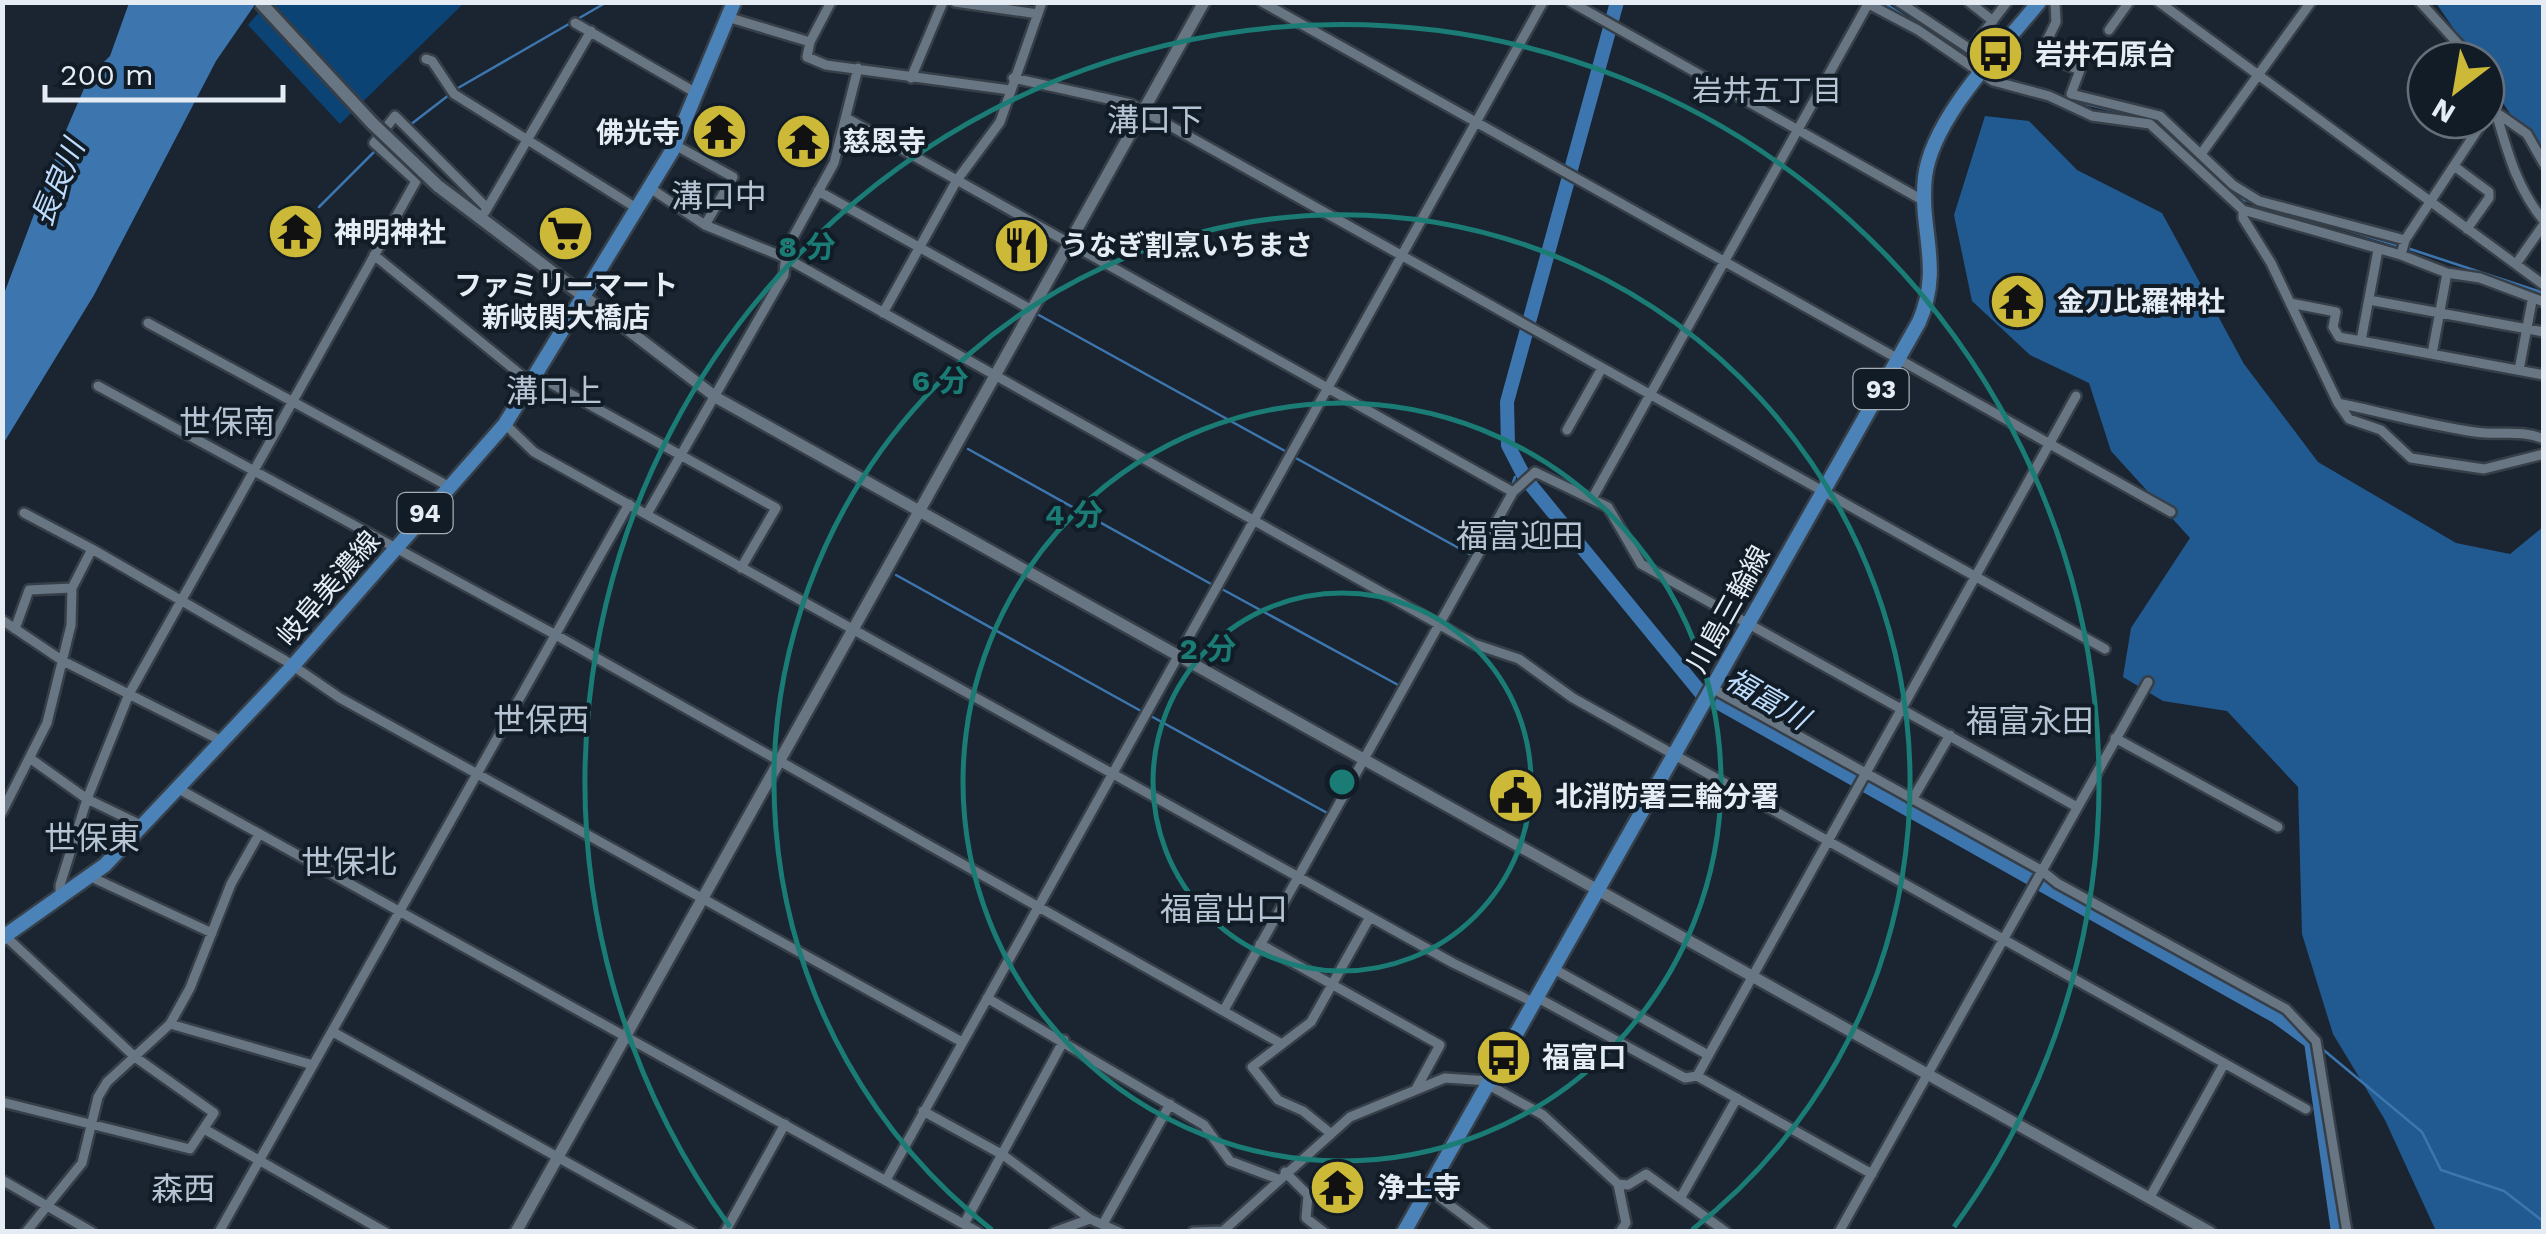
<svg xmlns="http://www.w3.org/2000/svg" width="2546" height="1234" font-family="'Work Sans','Noto Sans JP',sans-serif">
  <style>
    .green { fill: #0a4374 }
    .forest { fill: #215a91 }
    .water { fill: #3d76ae }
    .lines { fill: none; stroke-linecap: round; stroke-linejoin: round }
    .stream { stroke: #3d76ae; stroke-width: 2.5 }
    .river { stroke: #3d76ae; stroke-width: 14 }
    .minor-casing { stroke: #363f48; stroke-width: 14 }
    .tertiary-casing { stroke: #363f48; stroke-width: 16 }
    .secondary-casing { stroke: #363f48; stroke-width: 18 }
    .primary-casing { stroke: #363f48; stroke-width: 19 }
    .minor { stroke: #687583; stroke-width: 9 }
    .tertiary { stroke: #687583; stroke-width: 11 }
    .secondary { stroke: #687583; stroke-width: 12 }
    .primary { stroke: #4b82b7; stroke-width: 14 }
    .secondary-bridge-casing { stroke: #363f48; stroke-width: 18; stroke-linecap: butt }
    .secondary-bridge { stroke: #687583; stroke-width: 12 }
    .ring { fill: none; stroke: #1a7c75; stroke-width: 5 }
    .labels { text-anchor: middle; stroke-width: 8; stroke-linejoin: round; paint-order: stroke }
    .shield { fill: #111c27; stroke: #a5aeb6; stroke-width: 2.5 }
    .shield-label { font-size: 25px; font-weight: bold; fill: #e5ecf4 }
    .poi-label { font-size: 28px; font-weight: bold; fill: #e5ecf4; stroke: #111c27; text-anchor: start }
    .street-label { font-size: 28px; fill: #e5ecf4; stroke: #111c27 }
    .neighbourhood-label { font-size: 30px; fill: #b6c4d3; stroke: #111c27 }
    .water-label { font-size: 30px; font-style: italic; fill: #bedcfc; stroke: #111c27 }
    .quarter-label { font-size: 32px; fill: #b6c4d3; stroke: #111c27 }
    .centre { fill: #1a7c75; stroke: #111c27; stroke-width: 5 }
    .ring-label { font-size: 30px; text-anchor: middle; font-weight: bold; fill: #1a7c75; stroke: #111c27; stroke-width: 8; stroke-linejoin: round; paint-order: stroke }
  </style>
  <rect width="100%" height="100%" fill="#1a2531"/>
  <!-- green -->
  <path class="green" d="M267 3H464L340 124 248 25Z"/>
  <!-- forest -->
  <path class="forest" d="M2436 3H2543V164L2486 77V60H2475Z
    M1985 116 2029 121 2077 170 2162 213 2244 364 2318 462 2456 543 2510 554 2543 527V1231H2436L2385 1120 2333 1034 2302 934 2298 787 2227 711 2163 701 2123 677 2131 628 2190 538 2111 451 2089 383 2030 355 1972 301 1954 215Z"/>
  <!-- water -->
  <path class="water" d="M129 3H256L216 61 94 295 3 444 2 299 64 135 89 77 110 56Z"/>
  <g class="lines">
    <!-- stream -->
    <path class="stream" d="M1883 2 1978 65
      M1989 72C2039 92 2090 108 2143 116
      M2151 118 2244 200 2289 214
      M410 125 458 88 607 2
      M319 207 377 149
      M2307 218 2399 246
      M2407 248 2544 293
      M1037 314 1285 451
      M968 449 1211 584
      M1294 457 1473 556
      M1519 473 1522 471
      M1511 488 1515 477
      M896 575 1141 711
      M1220 588 1400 686
      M1149 715 1329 814
      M2320 1047 2422 1132 2441 1170 2504 1191 2544 1222
      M1937 1067 1958 1029
      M1890 1151 1911 1113
      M1869 1187 1886 1158"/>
    <!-- river -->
    <path class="river" d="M1617 2 1507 402 1508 445 1525 478 1701 693 2277 1017 2311 1042 2338 1232"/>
    <defs>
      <path id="minor" d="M955 2 1038 14
        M1262 2 2171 512
        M1571 2 1924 201
        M1865 2 1918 30 1993 81 2049 96 2092 116 2150 124 2243 210 2401 255 2447 273 2480 278 2544 302
        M1899 2 1991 63
        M1969 2 1993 21
        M2055 2 2056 22 2040 55 2080 70 2071 94 2160 116 2233 185 2259 201 2405 240
        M2159 2 2544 285
        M2420 2 2473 60
        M727 17 810 42 807 57 826 65 1010 90
        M575 23 698 94
        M2109 30 2129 2
        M810 42 831 2
        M1971 49 2007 2
        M426 59 432 61 454 94 638 209
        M911 78 943 2
        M1013 78 1131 104 2105 649
        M2486 81C2503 129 2509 179 2544 221
        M2500 115 2527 134 2544 164
        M848 119 1513 492
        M675 145 733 177 705 225
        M2201 154 2311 2
        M2454 166 2489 192V198L2467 229
        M650 188 705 225 786 258 1474 644 1519 659 1573 698 2306 1109
        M818 191 1032 310
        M2243 210V218L2271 263 2338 403C2385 413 2428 425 2475 432 2499 436 2520 429 2544 439
        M485 212 591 31
        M2378 250 2361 341 2544 375
        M374 255 531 383
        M2401 255 2405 240 2484 120
        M2516 264 2544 224
        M2369 300 2544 332
        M2290 303 2336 312 2333 327 2339 337 2361 341
        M883 313 957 180 1000 122 1042 2
        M148 323 448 486
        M2432 354 2447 273
        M2519 370 2532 301
        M536 375 776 508 741 568
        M98 386 554 634 1280 1043
        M2338 403 2349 419 2381 430 2411 458 2484 469 2544 454
        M505 424 534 452 561 467 1453 963 1535 1003
        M1567 430 1602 368
        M1593 497 1868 4
        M24 513 92 549
        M647 514 784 275 786 250 834 163 858 68
        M2 620 63 661 220 740
        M15 629 29 590 72 588
        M1712 688 2041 870 2057 883 2286 1009 2316 1041 2347 1232
        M2115 738 2278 827
        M31 759 87 799 141 825
        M177 788 978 1232
        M1912 800 1950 735
        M2 812 47 723 71 625 72 588 92 549 286 661 340 698 962 1042
        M91 877 212 933
        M60 898V885L87 799 129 694 416 181 374 143 395 116 487 208
        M2 933 135 1057 214 1113 190 1149 2 1102
        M1260 944 1440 1045 1416 1089
        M1554 969 1708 1055
        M987 998 1204 1125 1230 1161 1278 1179
        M1538 998 1685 1078 1697 1076 1872 1174
        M1224 1010 1513 492 1535 472 1608 507 1641 564 2077 807
        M170 1024 313 1065
        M333 1032 692 1232
        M1697 1076 2076 396
        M1487 1084 1543 1115 1618 1184 1626 1223 1620 1232
        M923 1111 1003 1155 1090 1219 1119 1232
        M206 1130 385 1232
        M1329 1132 1303 1111 1278 1100 1252 1067 1311 1022 1370 917
        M1285 1172 1308 1195 1306 1218 1324 1232
        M2 1180 92 1232
        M886 1180 1543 2
        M1618 1184 1628 1185 1646 1174 1726 1232
        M1431 1191 1486 1232
        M1681 1197 1737 1098
        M2150 1197 2224 1064
        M964 1224 1064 1040
        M1103 1224 1170 1104
        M26 1232 82 1163 98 1097 107 1082 170 1024 190 988 231 884 258 836
        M219 1232 629 504
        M725 1232 785 1124
        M1054 1232 1090 1219
        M1193 1232 1223 1231 1350 1117 1445 1078 1489 1081
        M1839 1232 2148 682"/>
      <path id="tertiary" d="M585 297 717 398 2210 1232
        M516 1232 1204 2"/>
      <path id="secondary" d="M438 186 585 297"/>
      <path id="primary" d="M2 938 105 865 291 668 505 424 672 151 734 2
        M1404 1232 1919 322C1943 267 1919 231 1925 177 1932 118 2002 48 2039 2"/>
    </defs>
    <!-- minor casing -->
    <use href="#minor" class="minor-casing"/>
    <!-- tertiary casing -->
    <use href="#tertiary" class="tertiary-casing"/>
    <!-- secondary casing -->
    <use href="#secondary" class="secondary-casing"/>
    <!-- primary casing -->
    <use href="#primary" class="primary-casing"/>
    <!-- minor -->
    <use href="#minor" class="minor"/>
    <!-- tertiary -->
    <use href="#tertiary" class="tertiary"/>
    <!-- secondary -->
    <use href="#secondary" class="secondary"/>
    <!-- primary -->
    <use href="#primary" class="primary"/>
    <defs>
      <path id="secondary-bridge" d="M260 2 372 123 438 186"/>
    </defs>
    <!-- secondary-bridge casing -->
    <use href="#secondary-bridge" class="secondary-bridge-casing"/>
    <!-- secondary-bridge -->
    <use href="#secondary-bridge" class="secondary-bridge"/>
  </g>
  <!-- distance rings -->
  <g class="ring">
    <circle cx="1342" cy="782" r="189"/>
    <circle cx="1342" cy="782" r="379"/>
    <path d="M992 1230A568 568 0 1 1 1692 1230"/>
    <path d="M730 1227A757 757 0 1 1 1954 1227"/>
  </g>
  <!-- icons -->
  <defs>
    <symbol id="bus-disc" viewBox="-11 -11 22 22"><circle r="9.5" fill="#cdb938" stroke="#111c27"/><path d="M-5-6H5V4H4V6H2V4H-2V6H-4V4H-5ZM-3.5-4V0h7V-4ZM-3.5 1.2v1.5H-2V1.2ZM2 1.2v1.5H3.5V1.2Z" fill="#111"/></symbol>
    <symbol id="temple-disc" viewBox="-11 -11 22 22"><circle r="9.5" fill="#cdb938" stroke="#111c27"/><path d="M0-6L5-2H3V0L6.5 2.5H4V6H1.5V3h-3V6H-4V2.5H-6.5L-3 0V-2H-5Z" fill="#111"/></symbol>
    <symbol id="supermarket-disc" viewBox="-11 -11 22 22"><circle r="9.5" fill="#cdb938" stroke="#111c27"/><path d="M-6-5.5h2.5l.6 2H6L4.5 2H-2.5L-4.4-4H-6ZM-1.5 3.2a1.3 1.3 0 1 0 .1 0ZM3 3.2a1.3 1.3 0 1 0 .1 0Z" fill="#111"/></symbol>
    <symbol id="restaurant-disc" viewBox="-11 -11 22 22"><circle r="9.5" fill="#cdb938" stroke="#111c27"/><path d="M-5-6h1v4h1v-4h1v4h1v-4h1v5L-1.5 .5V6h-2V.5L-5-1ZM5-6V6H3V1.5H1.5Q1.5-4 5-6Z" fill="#111"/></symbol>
    <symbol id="civic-disc" viewBox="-11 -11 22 22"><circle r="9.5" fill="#cdb938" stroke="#111c27"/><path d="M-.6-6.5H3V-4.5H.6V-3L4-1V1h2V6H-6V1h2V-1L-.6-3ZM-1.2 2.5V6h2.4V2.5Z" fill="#111"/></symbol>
  </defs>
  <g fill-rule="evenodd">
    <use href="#bus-disc" x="1964" y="22" width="63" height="63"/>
    <use href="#temple-disc" x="688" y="100" width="63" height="63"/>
    <use href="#temple-disc" x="772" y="110" width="63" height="63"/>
    <use href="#temple-disc" x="264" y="200" width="63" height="63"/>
    <use href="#supermarket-disc" x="534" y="202" width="63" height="63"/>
    <use href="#restaurant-disc" x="990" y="214" width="63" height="63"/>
    <use href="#temple-disc" x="1986" y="270" width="63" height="63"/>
    <use href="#civic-disc" x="1484" y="764" width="63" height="63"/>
    <use href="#bus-disc" x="1472" y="1026" width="63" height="63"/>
    <use href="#temple-disc" x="1306" y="1156" width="63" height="63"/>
  </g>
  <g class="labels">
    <!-- shield labels -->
    <g class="shield">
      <rect x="1853.5" y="369" width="55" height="40" rx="8"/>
      <rect x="397.5" y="493" width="55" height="40" rx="8"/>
    </g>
    <g class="shield-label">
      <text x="1881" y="398">93</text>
      <text x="425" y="522">94</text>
    </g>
    <!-- poi labels -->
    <g class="poi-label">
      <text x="2035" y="64">岩井石原台</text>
      <text x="680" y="142" text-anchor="end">佛光寺</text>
      <text x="842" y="151">慈恩寺</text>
      <text x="334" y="242">神明神社</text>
      <text x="1061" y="255">うなぎ割烹いちまさ</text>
      <text x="566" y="295" text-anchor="middle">ファミリーマート<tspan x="566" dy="32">新岐関大橋店</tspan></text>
      <text x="2057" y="311">金刀比羅神社</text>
      <text x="1555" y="806">北消防署三輪分署</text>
      <text x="1542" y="1067">福富口</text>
      <text x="1377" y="1197">浄土寺</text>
    </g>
    <!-- street labels -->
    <g class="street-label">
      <text transform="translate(328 588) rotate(-49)" y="10">岐阜美濃線</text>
      <text transform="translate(1728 609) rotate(-61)" y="10">川島三輪線</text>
    </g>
    <!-- neighbourhood labels -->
    <g class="neighbourhood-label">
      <text x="1767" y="101">岩井五丁目</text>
    </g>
    <!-- water labels -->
    <g class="water-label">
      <text transform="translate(58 183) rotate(-67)" y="10">長良川</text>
      <text transform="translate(1767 699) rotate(30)" y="10">福富川</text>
    </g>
    <!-- quarter labels -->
    <g class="quarter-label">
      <text x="1155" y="131">溝口下</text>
      <text x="719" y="207">溝口中</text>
      <text x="554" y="402">溝口上</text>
      <text x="227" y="433">世保南</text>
      <text x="1520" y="547">福富迎田</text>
      <text x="541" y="731">世保西</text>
      <text x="2030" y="732">福富永田</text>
      <text x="92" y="849">世保東</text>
      <text x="349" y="873">世保北</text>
      <text x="1224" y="920">福富出口</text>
      <text x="183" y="1200">森西</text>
    </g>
  </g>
  <circle cx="1342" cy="782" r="15" class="centre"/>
  <g class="ring-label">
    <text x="807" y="257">8 分</text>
    <text x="940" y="391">6 分</text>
    <text x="1074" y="525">4 分</text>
    <text x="1208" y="659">2 分</text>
  </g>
  <!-- border -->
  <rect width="2546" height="1234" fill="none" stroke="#e5ecf4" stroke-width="10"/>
  <!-- north arrow -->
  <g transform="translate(2456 90) rotate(211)"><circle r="48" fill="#111c27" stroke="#666f79" stroke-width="2.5"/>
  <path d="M0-8L18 38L0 25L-18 38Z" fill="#cdb938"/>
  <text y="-15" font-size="28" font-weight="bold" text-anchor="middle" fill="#e5ecf4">N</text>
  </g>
  <!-- scale -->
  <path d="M45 85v15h238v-15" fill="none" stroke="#e5ecf4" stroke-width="5"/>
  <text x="60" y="85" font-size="30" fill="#e5ecf4" stroke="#111c27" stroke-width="8" paint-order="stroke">200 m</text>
</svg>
